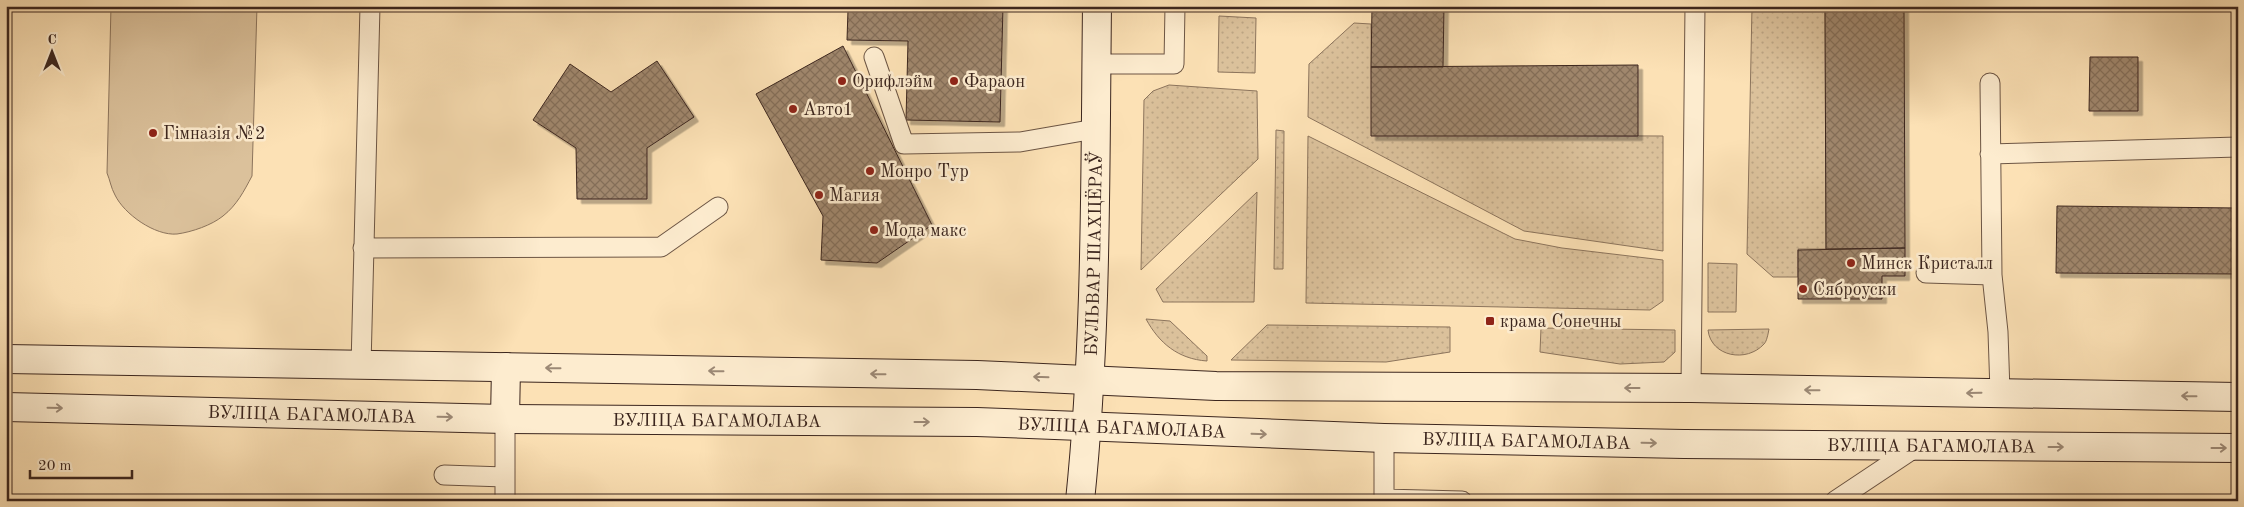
<svg xmlns="http://www.w3.org/2000/svg" width="2244" height="507" font-family="'Old Standard TT',serif">
  <style>
    .grass { fill: url(#grass-dots); stroke: #8c745c }
    .pitch { fill: #dbc19b; stroke: #8c745c }
    .building { fill: url(#building-cross-hatch); stroke: #3c261e; filter: url(#shadow) }
    .lines { fill: none; stroke-linecap: round; stroke-linejoin: round }
    .service-casing { stroke: #6c5544; stroke-width: 21 }
    .secondary-casing { stroke: #3c261e; stroke-width: 30 }
    .service { stroke: #fdeccf; stroke-width: 19 }
    .secondary { stroke: #fdeccf; stroke-width: 28 }
    .oneway { stroke: #9c8976 }
    .poi-dot { fill: #8f2418; stroke: #fdeccf; stroke-width: 2 }
    .labels { text-anchor: middle; stroke-width: 5; stroke-linejoin: round; paint-order: stroke }
    .poi-label { font-size: 18px; fill: #3c261e; stroke: #fdeccf; text-anchor: start }
    .street-label { font-size: 18px; fill: #3c261e; stroke: #fdeccf }
  </style>
  <defs>
    <pattern id="grass-dots" width="8" height="8" patternUnits="userSpaceOnUse" patternTransform="scale(1.25)"><rect width="8" height="8" fill="#dbc19b"/><path d="M2 2h.1M6 6h.1" fill="none" stroke="#bda685" stroke-width="1.8" stroke-linecap="round"/></pattern>
    <pattern id="building-cross-hatch" width="8" height="8" patternUnits="userSpaceOnUse" patternTransform="scale(1.25)"><rect width="8" height="8" fill="#a0876d"/><path d="M0 0l8 8M0 8l8-8" fill="none" stroke="#846e59"/></pattern>
    <filter id="shadow"><feDropShadow dx="4.5" dy="4.5" stdDeviation="0" flood-color="#0004"/></filter>
  </defs>
  <rect width="100%" height="100%" fill="#fce1b5"/>
  <filter id="stains"><feTurbulence type="fractalNoise" baseFrequency=".004" numOctaves="4"/><feColorMatrix values="0 0 0 0 .2 0 0 0 0 .09 0 0 0 0 .02 0 0 0 .5 -.17"/></filter>
  <radialGradient id="worn" r=".72"><stop offset=".6" stop-color="#630" stop-opacity="0"/><stop offset="1" stop-color="#630" stop-opacity=".3"/></radialGradient>
  <!-- grass -->
  <path class="grass" d="M1752 6H1825L1826 249H1798V277H1773L1747 254Z
    M1219 16 1256 18 1255 73 1218 72Z
    M1354 23 1371 24 1372 135 1663 136V251L1524 231 1308 117 1309 64Z
    M1169 85 1257 91 1258 159 1141 270 1144 100 1153 91Z
    M1276 130 1284 131 1283 269H1274Z
    M1308 136 1515 239 1562 248 1663 260V301L1650 310 1306 303Z
    M1257 192 1254 302H1163L1156 289Z
    M1708 263 1737 264 1736 312H1708Z
    M1146 319 1170 321 1207 356V361C1178 359 1159 343 1146 319Z
    M1267 325 1450 327V352L1386 362 1231 360Z
    M1541 328 1675 330V352L1664 362 1620 364 1540 352Z
    M1769 329C1768 334 1767 341 1764 344 1747 363 1711 357 1708 330Z"/>
  <!-- pitch -->
  <path class="pitch" d="M111 6H257L252 176C244 191 237 205 223 216 212 225 192 232 177 234 155 236 124 214 115 195 111 188 110 180 107 173Z"/>
  <!-- building -->
  <path class="building" d="M897 6H1003L1000 122 906 120 908 41 847 40 848 10 897 11Z
    M1372 6H1444L1443 67H1371Z
    M1825 6H1904L1905 248 1826 249Z
    M843 46 932 225 877 263 821 260 823 216 756 94Z
    M2090 57H2138V111H2089Z
    M657 61 694 117 647 148V199H577L576 148 533 120 570 64 611 92Z
    M1638 65V136H1371V67Z
    M2057 206 2238 208V274L2056 273Z
    M1905 248V276H1882V299H1798V250Z"/>
  <g class="lines">
    <defs>
      <path id="service" d="M874 57 904 144 1020 142 1095 129
        M1096 64H1174L1175 6
        M1990 83 1992 275 1998 332 2000 392
        M1990 154 2238 147
        M363 248 661 247 718 207
        M1926 273 1992 275
        M361 366 370 6
        M1691 388 1695 6
        M1384 438V499L1462 501
        M444 475 505 477
        M505 501V419
        M1835 501 1916 447"/>
      <g id="secondary">
        <path d="M6 359 977 375 1216 386 1691 388 2238 397"/>
        <path id="s1" d="M6 407 505 419 977 422 1384 438 1684 444 2238 448"/>
        <path d="M505 419 506 367"/>
        <path id="s2" d="M1080 501C1097 337 1095 171 1097 6"/>
      </g>
    </defs>
    <!-- service casing -->
    <use href="#service" class="service-casing"/>
    <!-- secondary casing -->
    <use href="#secondary" class="secondary-casing"/>
    <!-- service -->
    <use href="#service" class="service"/>
    <!-- secondary -->
    <use href="#secondary" class="secondary"/>
  </g>
  <!-- one-way arrows -->
  <defs><path id="oneway-shaft" d="M-6 0H5M1.5-3L5.5 0L1.5 3" fill="none" stroke-width="1.6" stroke-linecap="round" stroke-linejoin="round" transform="scale(1.25)"/></defs>
  <g class="oneway">
    <use href="#oneway-shaft" transform="translate(553 368) rotate(-179)"/>
    <use href="#oneway-shaft" transform="translate(716 371) rotate(-179)"/>
    <use href="#oneway-shaft" transform="translate(878 374) rotate(-179)"/>
    <use href="#oneway-shaft" transform="translate(1041 377) rotate(-178)"/>
    <use href="#oneway-shaft" transform="translate(1632 388) rotate(-180)"/>
    <use href="#oneway-shaft" transform="translate(1812 390) rotate(-179)"/>
    <use href="#oneway-shaft" transform="translate(1974 393) rotate(179)"/>
    <use href="#oneway-shaft" transform="translate(2189 396) rotate(-179)"/>
    <use href="#oneway-shaft" transform="translate(55 408) rotate(1)"/>
    <use href="#oneway-shaft" transform="translate(445 417) rotate(1)"/>
    <use href="#oneway-shaft" transform="translate(922 422)"/>
    <use href="#oneway-shaft" transform="translate(1259 434) rotate(2)"/>
    <use href="#oneway-shaft" transform="translate(1649 443) rotate(1)"/>
    <use href="#oneway-shaft" transform="translate(2056 447)"/>
    <use href="#oneway-shaft" transform="translate(2219 448)"/>
  </g>
  <!-- markers -->
  <g class="poi-dot">
    <circle cx="842" cy="81" r="5"/>
    <circle cx="954" cy="81" r="5"/>
    <circle cx="793" cy="109" r="5"/>
    <circle cx="153" cy="133" r="5"/>
    <circle cx="870" cy="171" r="5"/>
    <circle cx="819" cy="195" r="5"/>
    <circle cx="874" cy="230" r="5"/>
    <circle cx="1851" cy="263" r="5"/>
    <circle cx="1803" cy="289" r="5"/>
    <rect x="1485" y="316" width="10" height="10" rx="2.5"/>
  </g>
  <g class="labels">
    <!-- poi labels -->
    <g class="poi-label">
      <text x="852" y="87">Орифлэйм</text>
      <text x="964" y="87">Фараон</text>
      <text x="803" y="115">Авто1</text>
      <text x="163" y="139">Гімназія №2</text>
      <text x="880" y="177">Монро Тур</text>
      <text x="829" y="201">Магия</text>
      <text x="884" y="236">Мода макс</text>
      <text x="1861" y="269">Минск Кристалл</text>
      <text x="1813" y="295">Сяброуски</text>
      <text x="1500" y="327">крама Сонечны</text>
    </g>
    <!-- street labels -->
    <g class="street-label">
      <text dy="6" stroke="none"><textPath href="#s2" startOffset="248">БУЛЬВАР ШАХЦЁРАЎ</textPath></text>
      <text dy="6" stroke="none"><textPath href="#s1" startOffset="306">ВУЛІЦА БАГАМОЛАВА</textPath></text>
      <text dy="6" stroke="none"><textPath href="#s1" startOffset="711">ВУЛІЦА БАГАМОЛАВА</textPath></text>
      <text dy="6" stroke="none"><textPath href="#s1" startOffset="1116">ВУЛІЦА БАГАМОЛАВА</textPath></text>
      <text dy="6" stroke="none"><textPath href="#s1" startOffset="1521">ВУЛІЦА БАГАМОЛАВА</textPath></text>
      <text dy="6" stroke="none"><textPath href="#s1" startOffset="1926">ВУЛІЦА БАГАМОЛАВА</textPath></text>
    </g>
  </g>
  <!-- margin -->
  <rect width="2244" height="507" fill="none" stroke="#fce1b5" stroke-width="25"/>
  <rect x="8" y="8" width="2229" height="492" fill="none" stroke="#3c261e" stroke-width="2.5"/>
  <rect x="12" y="12" width="2219" height="482" fill="none" stroke="#3c261e"/>
  <!-- north arrow -->
  <g transform="translate(52 52)" stroke="#fdeccf" stroke-width="4" paint-order="stroke">
  <path d="M0-4L9 19L0 12L-9 19Z" fill="#3c261e"/>
  <text y="-8" font-size="14" font-weight="bold" text-anchor="middle" fill="#3c261e">С</text>
  </g>
  <!-- scale -->
  <path d="M30 470v8h102v-8" fill="none" stroke="#3c261e" stroke-width="2.5"/>
  <text x="38" y="470" font-size="15" fill="#3c261e" stroke="#fdeccf" stroke-width="4" paint-order="stroke">20 m</text>
  <rect width="100%" height="100%" filter="url(#stains)"/>
  <rect width="100%" height="100%" fill="url(#worn)"/>
</svg>
